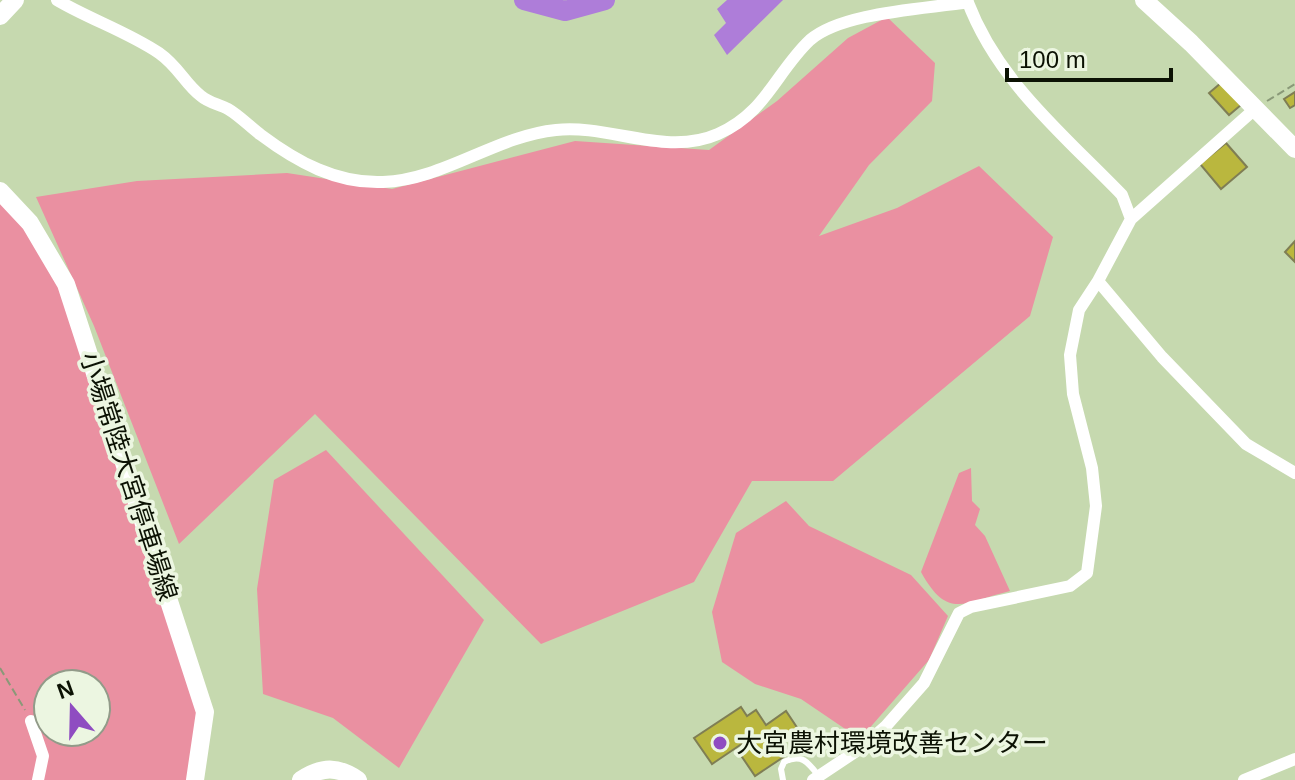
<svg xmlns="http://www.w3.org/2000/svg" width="1295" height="780" font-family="Helvetica,'Noto Sans JP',sans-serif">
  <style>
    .green { fill: #ea90a1; fill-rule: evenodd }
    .water { fill: #ae7dd9 }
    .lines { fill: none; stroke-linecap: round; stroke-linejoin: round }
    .river { stroke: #ae7dd9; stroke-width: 20 }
    .building { fill: #bab73e; stroke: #7f7e54; stroke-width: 2 }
    .path { stroke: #8a9978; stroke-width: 2; stroke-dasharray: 8 4; stroke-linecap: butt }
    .lane { stroke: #fff; stroke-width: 6 }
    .street { stroke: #fff; stroke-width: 12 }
    .secondary { stroke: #fff; stroke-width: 18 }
    .poi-dot { fill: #8f4cc1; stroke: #ecf6e1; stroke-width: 3 }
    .labels { text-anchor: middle; stroke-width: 7; stroke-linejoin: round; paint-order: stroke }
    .street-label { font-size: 26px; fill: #0c1204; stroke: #ecf6e1 }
    .poi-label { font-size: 26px; fill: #0c1204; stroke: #ecf6e1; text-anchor: start }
  </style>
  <rect width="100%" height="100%" fill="#c6d9af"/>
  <!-- green -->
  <path class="green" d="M887 17 935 63 932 101 869 165 819 236 897 208 979 166 1053 237 1030 316 833 481H752L694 582 541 644 315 414 179 544 94 326 36 197 137 181 287 173 392 189 575 141 709 150 777 101 848 38Z
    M0 191 56 266 205 712 195 780H0ZM48 684H96V732H48Z
    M326 450 484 620 399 768 333 718 263 694 257 589 274 480Z
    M971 468 972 501 980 509 975 525 985 536 1010 591C964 602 948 621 921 572L959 473Z
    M786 501 809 526 911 575 948 616 929 660 860 739 801 699 755 684 722 662 712 612 736 533Z"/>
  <!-- water -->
  <path class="water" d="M727 0H783L727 55 714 35 726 23 717 9Z"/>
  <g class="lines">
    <!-- river -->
    <path class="river" d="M524 0 565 11 605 0"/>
  </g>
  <!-- building -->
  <path class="building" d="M1221 83 1241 105 1229 115 1209 93Z
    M1295 92V105L1290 108 1284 99Z
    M1226 143 1247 167 1221 189 1200 164Z
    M1295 241V262L1285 252Z
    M741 707 747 716 756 710 766 725 786 711 798 729 780 741 788 754 755 776 740 754 753 744 749 739 712 764 694 738Z"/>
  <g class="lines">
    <!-- path -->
    <path class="path" d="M1267 101 1295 84
      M0 668 25 710"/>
    <!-- lane -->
    <path class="lane" d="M783 780 781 769 784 762C801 753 808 762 818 775"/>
    <!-- street -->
    <path class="street" d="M57 0C89 19 128 32 159 53 179 67 185 84 201 96 209 103 219 104 228 109 240 116 250 127 261 135 297 162 337 184 383 182 443 180 496 136 556 130 609 124 666 157 718 134 766 113 776 72 810 40 842 12 926 9 968 2
      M967 0C997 81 1063 134 1122 195L1131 219
      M1098 281 1162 357 1246 444 1295 473
      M31 721 43 756 38 780
      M813 780 861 748 886 726 924 683 959 613 971 607 1070 586 1087 573 1096 506 1092 468 1073 394 1070 355 1079 310 1098 281 1131 219 1256 108
      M1244 780 1295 759"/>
    <!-- secondary -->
    <path class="secondary" d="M1144 0 1191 43 1295 149
      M0 16 15 0
      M0 191 30 223 66 284 205 712 195 780
      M301 780C322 766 338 766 358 780"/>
  </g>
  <!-- markers -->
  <circle class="poi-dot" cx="720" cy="743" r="8"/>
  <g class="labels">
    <!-- street labels -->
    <g class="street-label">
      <text transform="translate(129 476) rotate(72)" y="9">小場常陸大宮停車場線</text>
    </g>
    <!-- poi labels -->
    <g class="poi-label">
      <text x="736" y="752">大宮農村環境改善センター</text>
    </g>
  </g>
  <!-- north arrow -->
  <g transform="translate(72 708) rotate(340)"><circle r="38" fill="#ecf6e1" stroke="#929b89" stroke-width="2"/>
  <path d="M0-6L14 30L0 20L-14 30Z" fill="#8f4cc1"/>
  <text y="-12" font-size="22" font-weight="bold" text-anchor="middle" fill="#0c1204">N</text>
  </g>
  <!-- scale -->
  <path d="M1007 68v12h164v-12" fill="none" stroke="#0c1204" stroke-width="4"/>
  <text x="1019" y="68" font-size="24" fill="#0c1204" stroke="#ecf6e1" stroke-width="6" paint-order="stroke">100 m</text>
</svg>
